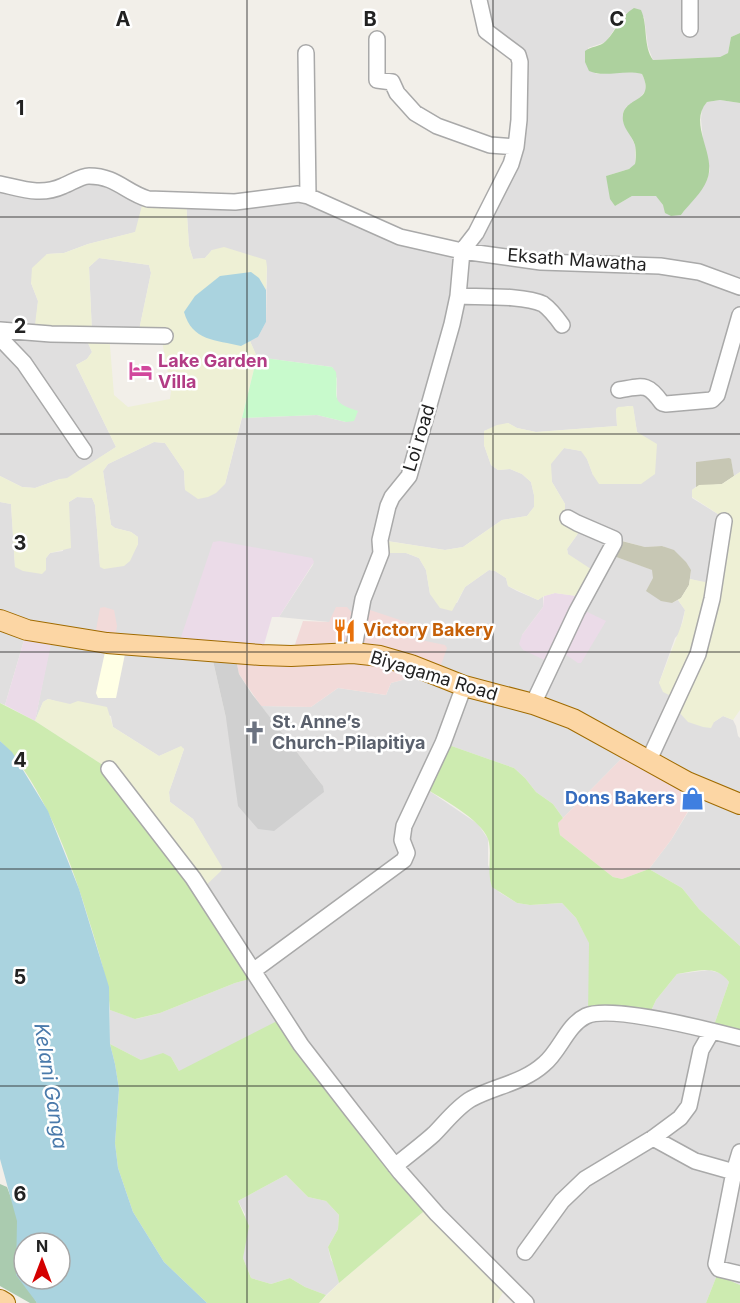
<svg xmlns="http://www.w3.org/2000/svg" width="740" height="1303" font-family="Inter,sans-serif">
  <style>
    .residential { fill: #e0dfdf; fill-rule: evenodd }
    .commercial { fill: #f2dad9 }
    .industrial { fill: #ebdbe8 }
    .education { fill: #ffffe5 }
    .religious { fill: #d0d0d0 }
    .construction { fill: #c7c7b4 }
    .farmland { fill: #eef0d5; fill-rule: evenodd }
    .grass { fill: #cdebb0 }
    .forest { fill: #add19e }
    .cemetery { fill: #aacbaf }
    .park { fill: #c8facc }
    .water { fill: #aad3df; fill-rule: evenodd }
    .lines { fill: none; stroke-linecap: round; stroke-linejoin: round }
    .minor-casing { stroke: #a9a9a9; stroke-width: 18 }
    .major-casing { stroke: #a06b00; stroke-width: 22 }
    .minor { stroke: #fff; stroke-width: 15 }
    .major { stroke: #fcd6a4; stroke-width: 20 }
    .grid { fill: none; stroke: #222; stroke-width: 1.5; stroke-opacity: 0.55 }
    .labels { text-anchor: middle; stroke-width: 5; stroke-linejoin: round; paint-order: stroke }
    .street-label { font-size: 18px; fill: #222; stroke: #fff }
    .hotel-label { font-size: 18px; font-weight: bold; fill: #b23c85; stroke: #fff; text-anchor: start }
    .food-label { font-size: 18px; font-weight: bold; fill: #c56008; stroke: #fff; text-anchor: start }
    .worship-label { font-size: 18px; font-weight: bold; fill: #5b616d; stroke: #fff; text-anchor: start }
    .shop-label { font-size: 18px; font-weight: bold; fill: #366cbe; stroke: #fff; text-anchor: end }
    .water-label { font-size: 20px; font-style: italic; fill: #4a7aab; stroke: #fff }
    .grid-label { font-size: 20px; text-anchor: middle; font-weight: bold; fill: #222; stroke: #fff; stroke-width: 5; stroke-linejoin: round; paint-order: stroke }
  </style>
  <rect width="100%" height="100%" fill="#f2efe9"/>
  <!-- residential -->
  <path class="residential" d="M479 0H740V33L731 37 728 53 720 57 653 60 648 47 644 17 625 13 606 42 588 48 596 74 632 71 642 74 645 81 646 90 639 99 626 107 623 113V121L635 145V165L629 169 606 176 615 206 632 196 656 195 663 205 681 215 707 180 710 170 703 140 701 119 702 108 707 102 720 100 740 103V472L734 476 731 460 696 462V487L692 490V498L721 516 715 577 706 583 690 579 691 570 663 546 645 547 615 539 608 554 653 570V578L672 603 678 600 685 610 679 634 675 638 659 683 677 699 714 722 723 716 733 720 736 726 738 736 740 738V946L699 909 682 888 649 869 671 840 699 794 626 754 563 818 553 804 536 792 525 778 514 768 443 743 422 786 478 824 488 839V865L499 892 517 903 530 905 562 903 576 918 589 942 590 954 650 1013 656 1000 677 974 709 970 723 974 729 982 712 1031 740 1038V1285L717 1275 706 1303H526L179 1071 171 1057 141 1060 110 1044V1010L136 1019 160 1013 235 983 257 977 201 890 221 867 193 819 170 802 169 792 184 749 180 747 159 756 113 727 111 716 48 699 43 702 35 721 52 635 27 630 5 705 0 703V502L11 504 15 566 46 570V558L50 553 63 551 69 502 77 497 92 498 95 505 100 567 134 551 138 544V537L131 532 115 528 111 525 103 471 108 464 154 442 165 443 184 471 185 490 225 484 242 418 317 415 346 422 337 401V379L332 367 257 357 250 341 258 337 266 322 267 267 212 250 205 258 193 259 189 246 186 200 284 195 462 251 511 164 520 62 498 42ZM628 406 633 407 637 432 645 438 593 475 587 459 582 451 564 448 550 464 552 482 565 504 564 514 577 535 567 549 578 608 522 635 543 607V596L538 600 517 591 508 586 506 578 495 571 489 570 465 587 457 603 430 594 426 570 419 558 406 553 381 552V540L445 550 463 547 502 520 527 516 534 507V495L531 482 522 474 510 469 498 470 491 465 484 445V431L508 423 517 428 536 432 617 426 616 409ZM314 563 279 617 329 622H403L408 623 406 637 413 639 406 679 391 683 386 695 338 688 311 707 261 706 323 786 226 718 211 652Z
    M87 175 144 198 136 232 88 244 64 253 47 254 31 283 38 301 35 332 84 334 92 352 87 359 76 365 116 447 67 479H60L35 488 22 487 0 476V184L42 193Z
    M99 258 149 265 151 273 138 335 92 333 89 267Z
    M286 1175 308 1197 326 1201 339 1215 338 1229 328 1247 331 1260 336 1267 339 1283 326 1295 305 1287 290 1278 271 1284 251 1278 243 1258 245 1214 238 1201Z"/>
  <!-- commercial -->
  <path class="commercial" d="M104 607 114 610 117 626 114 644 94 641 100 608Z
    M336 607H347L358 620 361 607 409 623 406 637 445 645 447 648 437 676 414 667 406 679 391 683 386 695 338 688 311 707 261 706 239 674 236 659 291 656 303 621 329 622Z
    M626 754 701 789 671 840 649 869 622 879 613 877 560 835 558 823Z"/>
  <!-- industrial -->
  <path class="industrial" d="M220 541 312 558 314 562 279 617H272L261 655 177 649 213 542Z
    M555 593 584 597 579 608 606 621 581 663H578L559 650 549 662 523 650 519 644 522 635 543 607 544 596Z
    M27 630 53 635 35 721 5 705Z"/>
  <!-- education -->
  <path class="education" d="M107 643 127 644 116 698H98L96 693Z"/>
  <!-- religious -->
  <path class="religious" d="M211 652 236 659 239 674 252 694 323 786 324 792 274 831 258 829 238 806 226 718Z"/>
  <!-- construction -->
  <path class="construction" d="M729 458 731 459 734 476 722 484 696 487V462Z
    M614 539 645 547 662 546 674 550 686 562 691 570 689 585 681 598 672 603 661 601 646 591 653 578 652 570 608 554Z"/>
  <!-- farmland -->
  <path class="farmland" d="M144 198 186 200 189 246 193 259 205 258 212 250 224 247 266 260 267 267 266 290 259 278 241 346 250 341 257 357 225 484 216 493 208 497 198 499 185 490 184 471 165 443 154 442 108 464 103 471 111 525 115 528 131 532 138 537V544L130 561 124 566 104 569 100 567 95 505 92 498 77 497 69 502 71 548 50 553 46 558V570L42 574 23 571 15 567 11 504 0 502V476L22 487 35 488 60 479 67 478 116 447 76 365 87 359 92 352 84 334 34 332 38 301 31 283 32 268 47 254 64 253 88 244 135 232ZM99 258 149 265 151 273 138 335H161L171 391 170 399 128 407 114 395 109 334 92 333 89 267Z
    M633 406 637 432 657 444 655 474 641 484H599L593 475 587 459 581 451 564 448 551 464 552 482 565 504V523L579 532 567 549 568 554 597 573 584 597 555 593 544 596 538 600 508 586 506 578 495 571 489 570 465 587 452 611 440 608 430 594 426 570 419 558 406 553H381L380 540 445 550 463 547 502 520 527 516 534 507V495L531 482 522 474 510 469 498 470 491 465 484 445V431L497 425 508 423 517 428 536 432 617 426 616 409 618 407Z
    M740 472V710L733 720 723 716 714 722 711 728 703 727 688 722 678 711 677 699 663 692 659 683 683 621 685 610 678 600 681 598 689 585 690 579 705 582 715 577 721 516 692 497V490L699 485 722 484Z
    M48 699 70 704 78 701 107 707 113 727 159 756 181 746 184 749 169 792 170 802 193 819 222 867 221 871 201 890 109 769 35 721 43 702Z
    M430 1206 507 1285 497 1303H319L339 1283Z"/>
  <!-- grass -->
  <path class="grass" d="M0 703 35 721 109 769 257 977 235 983 160 1013 135 1019 110 1010C108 981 100 957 92 930 74 870 45 785 0 741Z
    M443 743 514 768 525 778 536 792 553 804 563 818 558 823 560 835 613 877 622 879 649 869 682 888 699 909 740 946V1038L712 1031 729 982C716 964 697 971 677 974L656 1000 650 1013 588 1015 589 943 576 918 562 903 530 905 517 903 492 887C486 869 493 854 488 839 481 819 440 798 422 786Z
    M283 1018 430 1206 339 1283C336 1270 331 1259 328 1247L338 1229 339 1215 326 1201 308 1197 286 1175 238 1201 249 1226 243 1258 251 1278 271 1284 290 1278 305 1287 326 1295 319 1303H207L164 1262 133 1212 118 1168 115 1143 119 1089 115 1064 110 1044 141 1060 163 1053 171 1057 179 1071Z
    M717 1275 740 1285V1303H706Z"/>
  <!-- forest -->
  <path class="forest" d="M634 8 641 10C648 25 643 46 653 60L720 57 728 53 731 37 740 33V103L720 100 707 102C687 124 718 156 707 180 702 193 689 204 681 215L671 216 665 213 663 205 656 196H632L615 206 610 199 606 176 629 169 635 164C636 159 636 151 635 145 632 135 621 127 623 115 626 96 656 103 642 74 624 69 605 78 589 71L585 62V51C591 46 600 47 606 41 617 30 620 16 634 8Z"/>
  <!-- cemetery -->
  <path class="cemetery" d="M0 1184 7 1187 19 1219 20 1273 37 1303H30L0 1286Z"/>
  <!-- park -->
  <path class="park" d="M257 357 332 367 336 372C339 398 328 402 358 411L354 421 346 422 317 415 242 418Z"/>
  <!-- water -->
  <path class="water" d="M251 272 259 278 266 290V322L258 337 241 346C216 340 192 341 184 312L195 296 220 276Z
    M0 741 12 752 48 811 79 889 109 987 110 1044 115 1064 119 1089 115 1143 118 1168 133 1212 164 1262 207 1303H37L16 1275 17 1221 0 1159ZM24 1243H60V1279H24Z"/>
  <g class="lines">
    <defs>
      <path id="minor" d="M690 0V29
        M377 39V80L392 82 397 93 415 113 437 126 490 145 516 147
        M306 53 308 196
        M0 184C23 189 41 196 63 186 71 183 81 176 89 176 116 176 125 192 148 199L235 202 298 194 308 196 400 237 462 251 541 262 660 266 699 272 740 287
        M458 296C479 297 525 295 543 304 550 309 557 318 562 325
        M0 330 51 334 165 336
        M0 338 24 363 84 451
        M619 390C643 386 647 382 662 403L666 404 712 400 717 395 740 315
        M353 653 363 599 381 553 380 540 388 506 392 497 409 476 452 324 458 296 462 251 476 233 511 164 516 147 519 120 520 62 518 55 486 31 479 0
        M533 704 577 611 614 543V539L577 523 568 518
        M648 762 698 654 712 599 724 521
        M109 769 193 878 301 1045 352 1111 400 1172 437 1214 526 1303
        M253 971 404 860 407 853 402 840 404 826 443 743 464 686
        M653 1138 695 1161 734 1172 716 1264 719 1269 740 1274
        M395 1166C408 1155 422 1145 434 1134 445 1123 457 1107 471 1099 495 1086 523 1083 544 1064 560 1051 567 1025 586 1016 608 1006 687 1025 712 1031
        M734 1172 740 1152
        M525 1252 562 1201 585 1179 653 1138 680 1118 689 1106 701 1050 712 1031 740 1038"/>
      <path id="major" d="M0 620 27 630 107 643 261 655 291 656 353 653 380 656 411 665 464 686 533 704 573 719 687 782 740 804
        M0 1300 5 1303"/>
    </defs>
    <!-- minor casing -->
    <use href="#minor" class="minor-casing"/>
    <!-- major casing -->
    <use href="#major" class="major-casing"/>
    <!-- minor -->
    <use href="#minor" class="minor"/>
    <!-- major -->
    <use href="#major" class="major"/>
  </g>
  <!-- grid -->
  <path class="grid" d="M247 0V1303M493 0V1303M0 217H740M0 434H740M0 652H740M0 869H740M0 1086H740"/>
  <!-- icons -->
  <defs>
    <symbol id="hotel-bare" viewBox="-9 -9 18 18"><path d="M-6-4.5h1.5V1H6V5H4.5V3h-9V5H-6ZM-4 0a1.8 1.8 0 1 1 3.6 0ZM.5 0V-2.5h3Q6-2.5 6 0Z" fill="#d1479c" stroke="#fff" stroke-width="2.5" paint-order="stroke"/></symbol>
    <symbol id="restaurant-bare" viewBox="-9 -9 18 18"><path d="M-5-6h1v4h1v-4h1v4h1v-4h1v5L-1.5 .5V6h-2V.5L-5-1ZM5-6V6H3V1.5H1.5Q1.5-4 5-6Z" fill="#e8710a" stroke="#fff" stroke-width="2.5" paint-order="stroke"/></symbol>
    <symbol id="church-bare" viewBox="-9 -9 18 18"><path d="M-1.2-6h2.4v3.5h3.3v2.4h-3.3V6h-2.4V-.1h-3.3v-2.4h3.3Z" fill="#6b7280" stroke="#fff" stroke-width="2.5" paint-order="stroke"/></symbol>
    <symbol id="shop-bare" viewBox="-9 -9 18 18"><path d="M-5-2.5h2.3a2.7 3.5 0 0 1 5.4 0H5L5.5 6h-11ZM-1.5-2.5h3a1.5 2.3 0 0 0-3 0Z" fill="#3f7fe0" stroke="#fff" stroke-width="2.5" paint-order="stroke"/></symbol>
  </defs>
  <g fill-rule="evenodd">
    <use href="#hotel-bare" x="124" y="354" width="33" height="33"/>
    <use href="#restaurant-bare" x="328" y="614" width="33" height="33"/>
    <use href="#church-bare" x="238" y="716" width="33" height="33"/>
    <use href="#shop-bare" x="676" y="782" width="33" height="33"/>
  </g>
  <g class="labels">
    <!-- street labels -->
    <g class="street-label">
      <text transform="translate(577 260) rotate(4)" y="6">Eksath Mawatha</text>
      <text transform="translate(419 438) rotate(-73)" y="6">Loi road</text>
      <text transform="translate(434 676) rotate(17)" y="6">Biyagama Road</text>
    </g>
    <!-- hotel labels -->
    <g class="hotel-label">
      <text x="158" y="367">Lake Garden<tspan x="158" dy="21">Villa</tspan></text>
    </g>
    <!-- food labels -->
    <g class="food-label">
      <text x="363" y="636">Victory Bakery</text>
    </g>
    <!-- worship labels -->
    <g class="worship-label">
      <text x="272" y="728">St. Anne’s<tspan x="272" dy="21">Church-Pilapitiya</tspan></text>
    </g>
    <!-- shop labels -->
    <g class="shop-label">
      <text x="675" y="804">Dons Bakers</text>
    </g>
    <!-- water labels -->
    <g class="water-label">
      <text transform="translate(51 1086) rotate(81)" y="7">Kelani Ganga</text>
    </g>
  </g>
  <g class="grid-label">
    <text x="123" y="26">A</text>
    <text x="370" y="26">B</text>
    <text x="617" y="26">C</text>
    <text x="20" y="115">1</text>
    <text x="20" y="333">2</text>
    <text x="20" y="550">3</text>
    <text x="20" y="767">4</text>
    <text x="20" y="984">5</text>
    <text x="20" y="1201">6</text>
  </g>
  <!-- north arrow -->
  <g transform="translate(42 1261)"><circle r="28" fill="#ffffff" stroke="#a7a7a7" stroke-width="1.5"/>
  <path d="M0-4.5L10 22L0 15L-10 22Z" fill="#d40000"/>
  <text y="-9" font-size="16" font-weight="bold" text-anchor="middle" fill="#222222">N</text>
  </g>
</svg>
